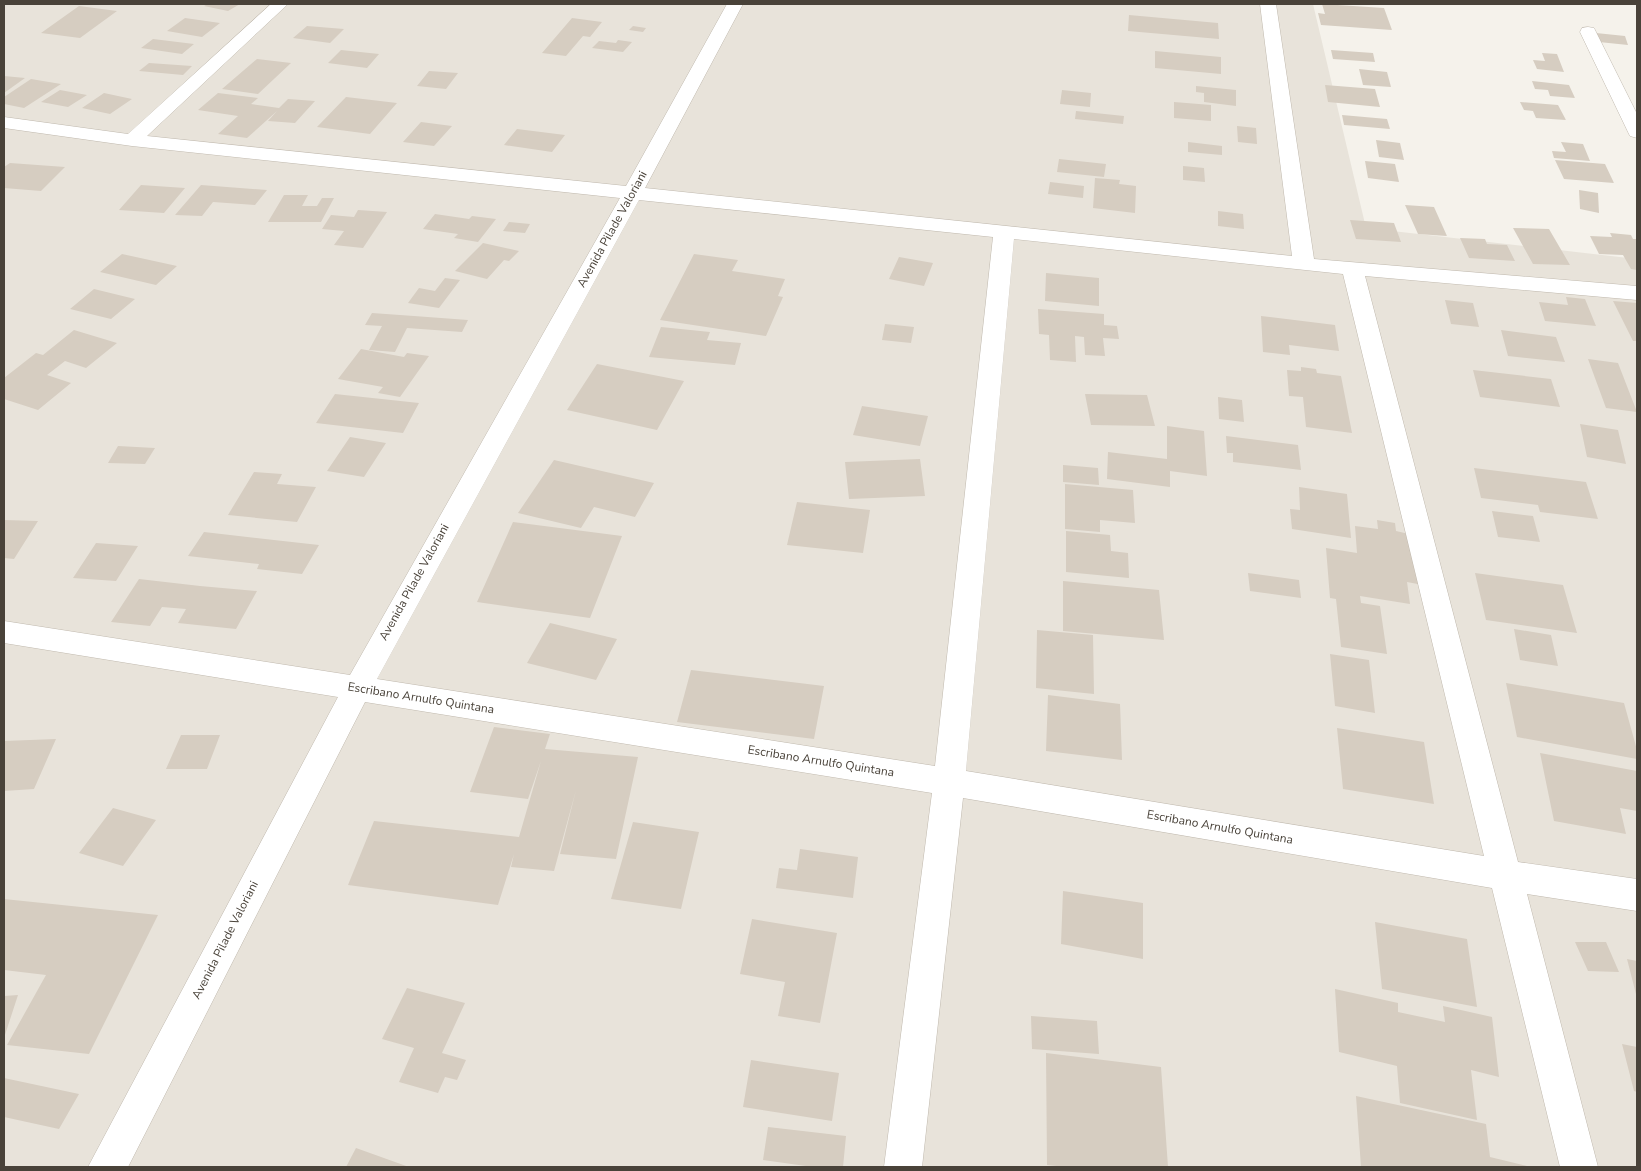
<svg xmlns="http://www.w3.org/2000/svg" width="1641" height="1171" font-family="'Nunito Sans',sans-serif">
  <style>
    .residential { fill: #e8e3da }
    .building { fill: #d6cdc1 }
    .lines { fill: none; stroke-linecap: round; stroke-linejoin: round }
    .minor-casing { stroke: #c0b9ae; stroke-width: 1 }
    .minor { fill: #fff; fill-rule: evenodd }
    .labels { text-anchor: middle; stroke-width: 4; stroke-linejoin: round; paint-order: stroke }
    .street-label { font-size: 12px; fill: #494239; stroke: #fff }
  </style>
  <rect width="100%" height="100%" fill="#f5f2eb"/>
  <!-- residential -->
  <path class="residential" d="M4 4H1313L1366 228 1637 259V1167H4Z"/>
  <!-- building -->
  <path class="building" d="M208 4H240L228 11 204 6Z
    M1322 4 1384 8 1392 30 1321 25 1318 13 1325 14Z
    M79 6 117 11 80 38 41 33Z
    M1129 15 1218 23 1219 39 1128 31Z
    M185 18 220 23 202 37 167 31Z
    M572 18 602 22 590 37 583 36 566 56 542 53Z
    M307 26 344 29 330 43 293 38Z
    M633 26 646 28 643 32 629 30Z
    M1596 33 1625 36 1628 45 1599 42Z
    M153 39 194 44 182 54 141 48Z
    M618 40 632 42 623 52 592 48 599 41 616 43Z
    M341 50 379 54 367 68 328 63Z
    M1331 50 1373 53 1375 62 1333 59Z
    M1155 51 1221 57V74L1155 68Z
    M1542 53 1557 54 1564 72 1537 69 1533 60 1545 61Z
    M257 59 291 63 258 94 222 89Z
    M149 63 192 66 183 75 139 71Z
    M1359 69 1387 72 1391 87 1363 85Z
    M429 71 458 73 446 89 417 86Z
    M4 76 25 78 4 93Z
    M31 79 61 84 24 108 4 104V97Z
    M1532 81 1569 85 1575 98 1550 96 1548 90 1535 89Z
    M1325 85 1375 89 1380 107 1328 102Z
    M1196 86 1236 90V106L1204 102V93L1196 92Z
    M60 90 87 95 68 107 41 102Z
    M1062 90 1091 93 1090 107 1060 104Z
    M104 93 132 99 110 114 82 108Z
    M218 93 258 98 251 104 279 108 288 99 315 101 295 123 268 121 277 111 247 138 218 134 238 116 198 110Z
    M346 97 397 103 370 134 317 127Z
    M1174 102 1211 105V121L1174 118Z
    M1520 102 1558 105 1566 120 1536 118 1533 111 1524 110Z
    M1076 111 1124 116 1123 124 1075 119Z
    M1342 115 1387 119 1390 129 1344 125Z
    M421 122 452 126 434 146 403 142Z
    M1237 126 1256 128 1257 144 1238 142Z
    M517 129 565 135 552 152 504 145Z
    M1376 140 1400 143 1404 160 1379 157Z
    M1188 142 1222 146V155L1188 152Z
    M1561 142 1583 144 1590 161 1554 158 1552 151 1566 152Z
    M1059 159 1106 164 1104 177 1057 172Z
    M1555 160 1605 164 1614 183 1564 179Z
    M1365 161 1395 164 1399 182 1368 178Z
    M10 163 65 167 41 191 4 188V167Z
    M1183 166 1204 168 1205 182 1183 180Z
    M1095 178 1120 180 1119 184 1136 186 1135 213 1093 208Z
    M1050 182 1084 186 1083 198 1048 194Z
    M141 185 185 188 164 213 119 210Z
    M201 185 267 190 255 205 213 202 202 216 175 215Z
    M1579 190 1598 193 1599 213 1580 209Z
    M284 195H308L302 206H317L322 198H334L321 222H268Z
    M1405 205 1434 207 1447 236 1418 234Z
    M358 210 387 212 363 248 334 245 344 231 322 229 331 215 354 217Z
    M1218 211 1243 214 1244 229 1218 226Z
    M435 214 469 219 472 216 496 219 478 242 454 238 458 234 423 229Z
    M1350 220 1394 223 1401 242 1356 239Z
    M509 222 530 224 525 233 503 231Z
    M1513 228 1549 229 1570 265 1533 264Z
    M1610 233 1631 235 1633 239H1637V270L1631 269 1623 255 1599 254 1590 236 1612 237Z
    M1460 238 1485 239 1487 244 1507 245 1515 261 1469 258Z
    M483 243 519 251 509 261 504 260 487 279 455 271Z
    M122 254 177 266 156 285 100 272Z
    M694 254 738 260 732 271 785 279 778 296 783 297 766 336 660 320Z
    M899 257 933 263 924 286 889 279Z
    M1046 273 1099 278V306L1045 301Z
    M445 278 460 280 439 308 408 303 419 288 435 291Z
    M94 289 135 299 111 319 70 309Z
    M1566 297 1585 299 1596 326 1545 321 1539 302 1568 305Z
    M1445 300 1473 303 1479 327 1451 324Z
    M1613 301 1637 303V341H1633Z
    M1038 309 1104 314V325L1117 326 1119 339 1103 338 1105 356 1085 355 1084 337 1075 336 1076 362 1050 360 1049 335 1039 334Z
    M372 313 414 316 468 320 462 332 407 328 395 352 369 350 382 326 365 325Z
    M1261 316 1335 325 1339 351 1289 345 1290 355 1263 352Z
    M885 324 914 327 911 343 882 340Z
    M661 327 710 332 707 340 741 343 735 365 649 357Z
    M74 330 117 343 86 368 65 361 47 375 71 383 38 410 4 399V378L36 353 43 355Z
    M1501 330 1556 337 1565 362 1508 356Z
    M361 349 404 357 407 353 429 356 400 397 378 393 383 387 338 379Z
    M1588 359 1618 363 1637 412 1606 408Z
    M597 364 684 381 657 430 567 410Z
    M1301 367 1316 369 1317 373 1341 376 1352 433 1306 427 1303 397 1289 396 1287 370 1301 371Z
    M1473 370 1551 379 1560 407 1480 397Z
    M335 394 419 403 403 433 316 423Z
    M1085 394 1147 395 1155 426 1091 425Z
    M1218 397 1242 400 1244 422 1219 419Z
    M862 406 928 416 920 446 853 435Z
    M1580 424 1618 430 1626 464 1587 457Z
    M1167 426 1204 431 1207 476 1170 471V487L1107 479 1108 452 1167 459Z
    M1226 436 1298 445 1301 470 1233 462V453H1227Z
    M350 437 386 443 364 477 327 471Z
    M118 446 155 448 145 464 108 463Z
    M920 459 925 496 849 499 845 462Z
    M554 460 654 483 635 517 594 507 581 528 518 513Z
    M1063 465 1098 468 1099 485 1063 482Z
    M1474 468 1586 482 1598 519 1540 512 1538 505 1481 498Z
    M254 472 282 474 277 484 316 487 297 522 228 515Z
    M1065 484 1133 490 1135 523 1100 520V532L1065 529Z
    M1299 487 1347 494 1351 538 1292 529 1290 509 1300 510Z
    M797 502 870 510 863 553 787 545Z
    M1492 511 1533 516 1540 542 1498 537Z
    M4 520 38 521 14 559 4 558Z
    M1377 520 1395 523 1396 531 1409 534 1423 585 1407 582 1410 604 1360 596 1361 603 1380 606 1387 654 1341 647 1336 599 1330 598 1326 548 1357 553 1355 526 1378 529Z
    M513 522 622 536 590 618 477 602Z
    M1066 531 1110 535 1111 551 1128 553 1129 578 1066 572Z
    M204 532 274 540 319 545 302 574 257 569 259 564 188 556Z
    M96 543 138 546 116 581 73 578Z
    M1248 573 1299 580 1301 598 1250 591Z
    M1475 573 1563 585 1577 633 1486 620Z
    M139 579 200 586 257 591 236 629 178 623 186 609 162 607 150 626 111 622Z
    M1063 581 1159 590 1164 640 1063 631Z
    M550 623 617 639 596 680 527 663Z
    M1514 629 1551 635 1558 666 1520 660Z
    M1037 630 1093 635 1094 694 1036 688Z
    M1330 654 1369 660 1375 713 1335 706Z
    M691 670 824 686 814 739 677 722Z
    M1506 683 1624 703 1637 750V759L1517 737Z
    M1048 695 1120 704 1122 760 1046 751Z
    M494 727 550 734 545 749 638 757 616 859 560 854 576 790 554 871 511 867 514 854 498 905 348 885 374 821 519 837 541 761 528 799 470 792Z
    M1337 728 1424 742 1434 804 1343 789Z
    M181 735H220L207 769H166Z
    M56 739 34 789 4 791V741Z
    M1540 753 1637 771V811L1620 808 1626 834 1554 821Z
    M113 808 156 820 123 866 79 853Z
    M633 822 699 832 681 909 611 899Z
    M800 849 858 857 853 898 776 888 779 868 797 870Z
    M1063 891 1143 903V959L1061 944Z
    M4 899 158 915 89 1054 7 1045 46 975 4 970Z
    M752 919 837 933 820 1023 778 1016 785 982 740 974Z
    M1375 922 1467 939 1477 1007 1382 989Z
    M1575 942H1606L1619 972 1588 971Z
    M1627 959 1637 961V998Z
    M407 988 465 1003 442 1053 466 1060 457 1080 445 1077 438 1093 399 1082 414 1048 382 1039Z
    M1335 989 1398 1003V1012L1445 1022 1443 1006 1492 1017 1499 1077 1471 1070 1477 1120 1400 1103 1397 1066 1339 1052Z
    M18 995 4 1038V996Z
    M1031 1016 1097 1021 1099 1054 1032 1049Z
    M1622 1044 1637 1047V1092L1634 1091Z
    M1046 1053 1161 1067 1168 1167H1066L1047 1165Z
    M751 1060 839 1073 832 1121 743 1107Z
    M4 1078 79 1094 59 1129 4 1117Z
    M1356 1096 1486 1124 1490 1157 1531 1167H1361Z
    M768 1127 846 1136 843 1167H813L763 1160Z
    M356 1148 409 1167H346Z"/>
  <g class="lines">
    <defs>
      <path id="minor" d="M271 4H288L147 136 626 186 727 4H743L645 188 1292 256 1260 4H1276L1314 259 1637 286V300L1365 276 1518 862 1637 879V911L1527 894 1598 1167H1560L1492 888 963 798 922 1167H884L932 793 365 702 128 1167H88L338 697 4 643V621L350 675 620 198 132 146 4 128V117L128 134ZM639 200 993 237 935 766 377 679ZM1014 239 1343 274 1484 856 966 771Z
        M1588 27 1594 28 1637 114V138L1630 136 1628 132 1580 32 1582 28Z"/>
    </defs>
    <!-- minor casing -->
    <use href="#minor" class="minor-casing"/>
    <!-- minor -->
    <use href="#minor" class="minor"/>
  </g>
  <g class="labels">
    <!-- street labels -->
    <g class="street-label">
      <text transform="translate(612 229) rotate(-61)" y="4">Avenida Pilade Valoriani</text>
      <text transform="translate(414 582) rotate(-61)" y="4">Avenida Pilade Valoriani</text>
      <text transform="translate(421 698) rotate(9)" y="4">Escribano Arnulfo Quintana</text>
      <text transform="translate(821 761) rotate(9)" y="4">Escribano Arnulfo Quintana</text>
      <text transform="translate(1220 827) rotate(10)" y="4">Escribano Arnulfo Quintana</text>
      <text transform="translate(225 940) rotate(-63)" y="4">Avenida Pilade Valoriani</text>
    </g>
  </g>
  <!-- border -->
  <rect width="1641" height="1171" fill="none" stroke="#494239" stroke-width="10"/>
</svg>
